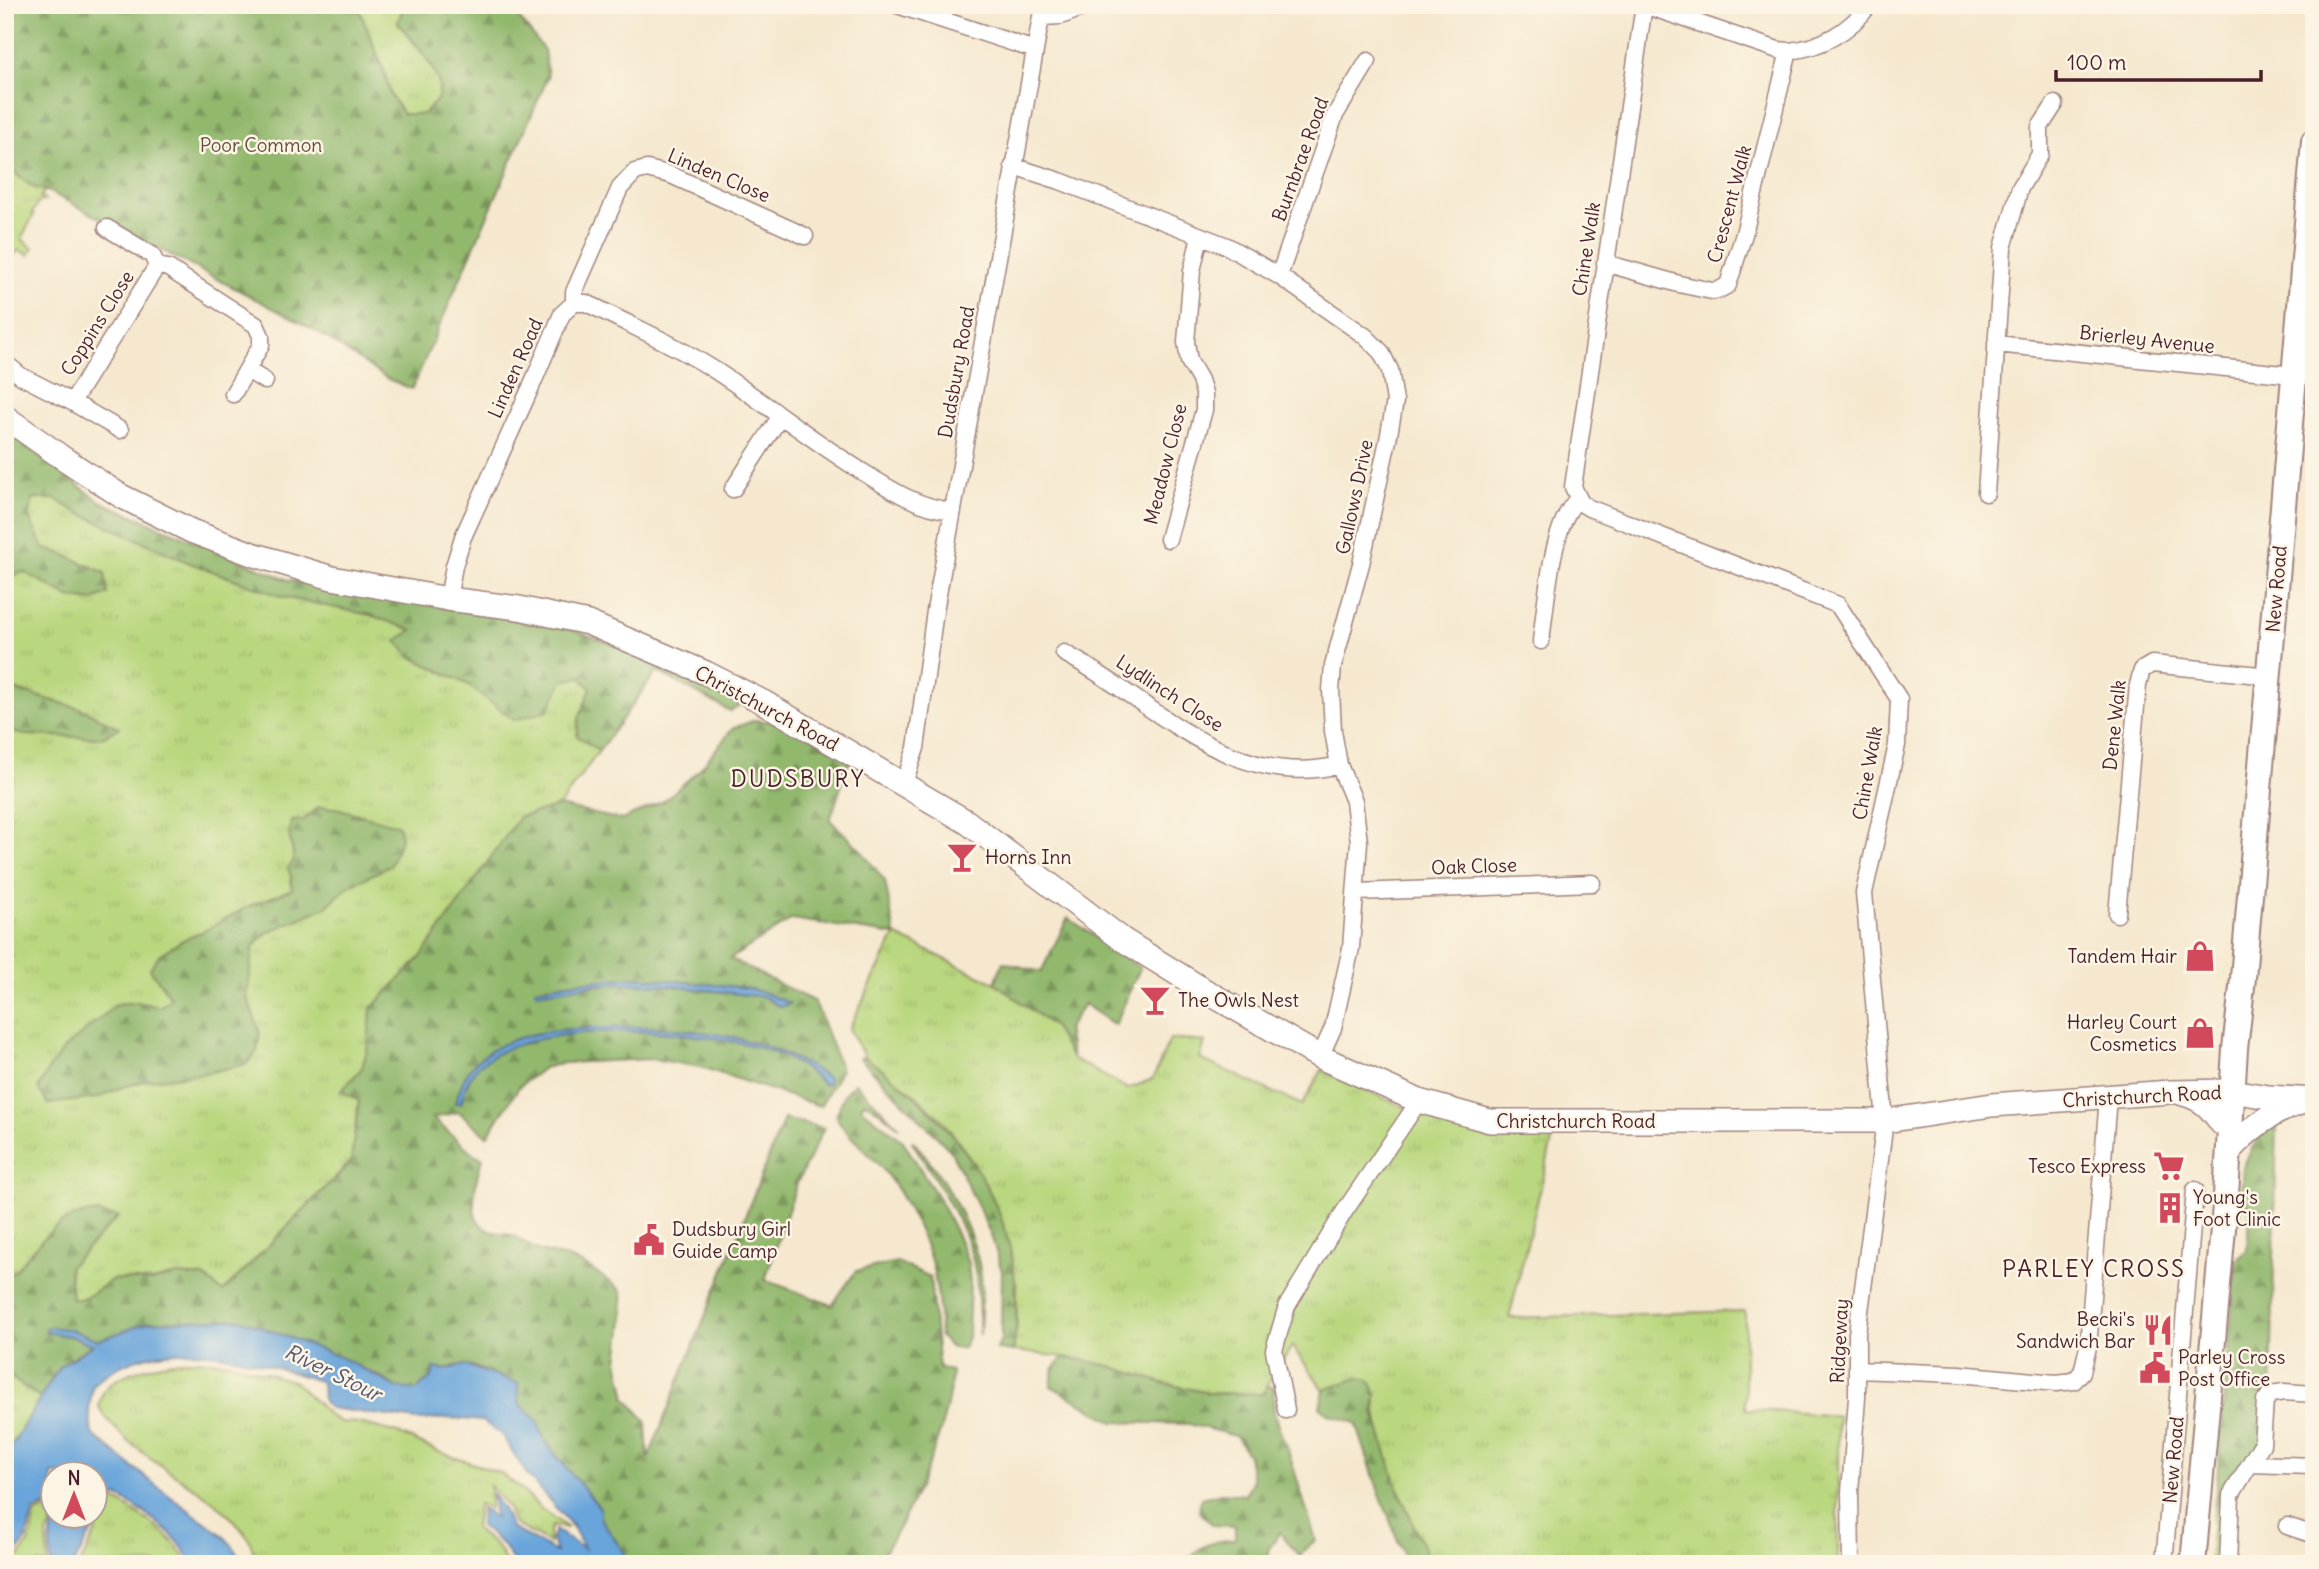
<svg xmlns="http://www.w3.org/2000/svg" width="2319" height="1569" font-family="Delius,sans-serif">
  <style>
    .grass { fill: url(#grass-tufts); stroke: #827b54; stroke-width: 2 }
    .forest { fill: url(#forest-firs); stroke: #6e6c4c; stroke-width: 2; fill-rule: evenodd }
    .water { fill: #69a5da; stroke: #5a6282; stroke-width: 2 }
    .lines { fill: none; stroke-linecap: round; stroke-linejoin: round }
    .street-casing { stroke: #a0847d; stroke-width: 19 }
    .secondary-casing { stroke: #a0847d; stroke-width: 26 }
    .primary-casing { stroke: #a0847d; stroke-width: 28 }
    .street { stroke: #fff; stroke-width: 16 }
    .secondary { stroke: #fff; stroke-width: 23 }
    .primary { stroke: #fff; stroke-width: 24 }
    .labels { text-anchor: middle; stroke-width: 5; stroke-linejoin: round; paint-order: stroke }
    .park-label { font-size: 19px; fill: #664d40; stroke: #fcf5e5 }
    .street-label { font-size: 19px; fill: #4a1f2b; stroke: #fcf5e5 }
    .poi-label { font-size: 19px; fill: #4a1f2b; stroke: #fcf5e5; text-anchor: start }
    .water-label { font-size: 21px; font-style: italic; fill: #565571; stroke: #fcf5e5 }
    .quarter-label { font-size: 23px; letter-spacing: 2px; fill: #4a1f2b; stroke: #fcf5e5 }
  </style>
  <defs>
    <pattern id="grass-tufts" width="24" height="20" patternUnits="userSpaceOnUse" patternTransform="scale(1.75)"><rect width="24" height="20" fill="#b9d77e"/><path d="M3 7l-1-3M5 7V3M7 7l1-3M15 17l-1-3M17 17v-4M19 17l1-3" fill="none" stroke="#a1b86d"/></pattern>
    <pattern id="forest-firs" width="22" height="20" patternUnits="userSpaceOnUse" patternTransform="scale(1.75)"><rect width="22" height="20" fill="#92b86d"/><path d="M5 1l3.5 6h-7zM16 11l3.5 6h-7z" fill="#79955a"/></pattern>
  </defs>
  <rect width="100%" height="100%" fill="#fcf5e5"/>
  <filter id="ink" filterUnits="userSpaceOnUse"><feTurbulence type="fractalNoise" baseFrequency=".0143" numOctaves="2"/><feDisplacementMap in="SourceGraphic" scale="14" xChannelSelector="R" yChannelSelector="G"/><feConvolveMatrix kernelMatrix="1 2 1 2 8 2 1 2 1" color-interpolation-filters="sRGB"/></filter>
  <filter id="wash" filterUnits="userSpaceOnUse"><feTurbulence type="fractalNoise" baseFrequency=".00686" numOctaves="4" result="noise"/><feDisplacementMap in="SourceGraphic" scale="28" xChannelSelector="R" yChannelSelector="G"/><feGaussianBlur stdDeviation="1.57" result="paint"/><feColorMatrix in="noise" values="0 0 0 0 0 0 0 0 0 0 0 0 0 0 0 0 0 1.4 0 .05"/><feComposite in="paint" operator="in"/></filter>
  <g filter="url(#wash)">
    <rect width="100%" height="100%" fill="#f5e8cf"/>
    <!-- grass -->
    <path class="grass" d="M354 5H404L398 23C411 39 447 76 438 98 436 103 428 109 423 114H403L391 96 383 68 359 9Z
      M5 166C20 175 29 190 46 190L40 197 45 200 39 202 32 213 34 215 22 237 24 241 33 248 29 255 19 250 5 262Z
      M5 431 101 502 288 580 573 630 657 671 559 806 381 1039 359 1100 351 1161 223 1292 204 1277 176 1275 153 1281 113 1279 88 1296 80 1299H71L69 1269 9 1376 40 1398 5 1456Z
      M895 935 995 983 1053 1026 1072 1058 1128 1089 1153 1079 1170 1039 1205 1042 1200 1059 1302 1105 1322 1070 1421 1115 1492 1139 1553 1137 1509 1318 1745 1311V1409L1838 1416V1564H1431C1412 1521 1372 1440 1376 1395L1358 1378 1324 1390 1292 1346 1262 1394 1208 1393 1163 1383 1106 1365 1064 1357 1013 1351 1017 1325V1286L975 1167 960 1143 941 1119 915 1095 865 1057 849 1029Z
      M193 1360 229 1362 295 1382 330 1416 340 1422 360 1423 398 1433 439 1452 500 1473 520 1488 540 1508 568 1528 552 1526 549 1532 550 1543 514 1524 507 1506 490 1486V1509L478 1504 475 1529 497 1547 507 1564H255C254 1556 253 1545 248 1538 210 1482 133 1464 99 1407 100 1402 101 1395 104 1391 120 1369 169 1362 193 1360Z
      M116 1500C139 1514 178 1537 187 1564H80L95 1534 99 1507Z
      M2230 1503 2228 1564H2209L2215 1504Z
      M52 1507V1516L55 1517 47 1535 48 1564H14L28 1543 36 1513Z"/>
    <!-- forest -->
    <path class="forest" d="M5 5H354L359 9 383 68 391 96 403 114H424C428 109 436 103 438 97 447 76 411 39 398 23L404 5H509L544 50 548 77 412 389 388 379 313 329 46 190C29 190 20 175 5 166Z
      M5 431 101 502 288 580 573 630 657 661 739 697V706L730 711 657 671 599 751 577 736 579 718 591 688 580 677 563 681 548 711 514 720 467 684 411 657 396 641 412 630 370 615 283 597 190 563 77 512 55 499H33L28 516 44 549 58 552 105 573 108 594 91 601 69 597 24 572 5 578Z
      M5 687 82 709 119 728 100 738 26 735 5 731Z
      M756 720 789 724 850 760 830 820 859 848 885 881 895 935 792 919 730 959 815 1002 841 1070 820 1106 701 1067 653 1059 563 1063 543 1068 519 1087 487 1136 459 1112 432 1118 475 1155 483 1158C477 1171 469 1209 478 1221 490 1236 498 1231 511 1235 520 1238 527 1245 535 1249 546 1254 560 1255 571 1259 590 1267 606 1279 622 1291L623 1320 618 1361 626 1398 646 1421 648 1459 784 1119 824 1128 797 1183 765 1280 832 1305 856 1271 897 1262 930 1277 939 1369 952 1371C948 1429 911 1517 875 1564H632L600 1518V1508L545 1442 538 1422 519 1403 517 1384C505 1379 477 1366 465 1365 446 1364 429 1379 416 1391L398 1388 377 1375 240 1319 216 1320 99 1340 60 1366 40 1398 9 1376 5 1378V1276L14 1272C34 1250 58 1213 91 1213 100 1213 110 1216 118 1217L69 1267 72 1299H80L88 1296 113 1279 153 1281 176 1275 204 1277 223 1292 351 1162 359 1100 341 1091 362 1068 368 1046 371 1009 421 957 519 817 559 806 622 820 664 801 700 769 733 728ZM635 977 747 988 765 993 789 1004 780 1007 764 997 666 985 624 983 535 990 568 983ZM643 1027C710 1030 773 1039 828 1078L824 1084C811 1071 793 1060 775 1053 711 1028 533 1016 479 1065 468 1076 465 1089 461 1103L456 1102 463 1082 489 1051 537 1034 571 1029Z
      M319 807 336 808 398 825 401 838 390 866 349 886 326 907 268 932 253 947 247 997 260 1033 257 1052 246 1064 211 1072 144 1081 120 1088 97 1098 48 1104 38 1088 50 1067 65 1048 117 1004 137 1002 160 1007 171 998 150 969 159 955 183 940 206 930 247 907 292 889 291 877 288 869 294 860 289 834 291 821 303 820Z
      M1068 918 1140 968 1115 1025 1084 1004 1067 1029 1072 1058 1053 1026 995 983 1003 962 1041 972Z
      M865 1057C968 1129 1032 1221 1013 1351L997 1349 1001 1339 1002 1271 992 1238 979 1208 951 1151 860 1058Z
      M855 1083 899 1127 866 1102 862 1104V1109L903 1141 939 1199 961 1244 968 1264 970 1283 968 1337 963 1348H952L940 1337C940 1314 938 1290 933 1268 927 1242 902 1193 885 1172 870 1152 847 1138 836 1116L845 1093Z
      M2277 1121 2271 1394 2262 1444 2230 1503 2215 1504 2236 1261 2247 1250 2250 1212 2241 1194 2243 1167 2257 1139Z
      M913 1141C943 1174 975 1231 981 1276 983 1295 980 1317 980 1336 978 1306 979 1272 968 1243 955 1208 932 1174 912 1142Z
      M1064 1357 1106 1365 1163 1383 1208 1393 1262 1394 1268 1386 1275 1388C1269 1415 1280 1428 1288 1451 1298 1480 1306 1511 1316 1540L1305 1549 1300 1557 1280 1532 1268 1550 1269 1564H1189C1195 1544 1217 1541 1235 1539V1526L1213 1525 1199 1511 1201 1498 1221 1493 1245 1495 1253 1480 1248 1455 1236 1436 1189 1424 1114 1422 1051 1386 1054 1367Z
      M1358 1378 1370 1380 1376 1395 1374 1412 1399 1492 1431 1564H1407L1379 1492 1356 1423 1328 1414 1320 1407 1324 1390Z"/>
    <!-- water -->
    <path class="water" d="M635 977 747 988 765 993 789 1003 780 1007 764 997 666 985 625 983 592 985 537 993 535 989 568 983Z
      M643 1027C712 1030 771 1039 828 1078V1084L824 1085C811 1071 793 1060 775 1053 711 1028 532 1016 479 1066 468 1076 465 1090 461 1103H455C460 1089 464 1075 474 1064 513 1024 592 1028 643 1027Z
      M240 1319 343 1358 398 1388 416 1390 432 1377 434 1368 444 1370 464 1365 518 1383 519 1403 538 1422 545 1442 600 1508V1518L632 1564H519L512 1560 502 1544 480 1526 481 1509 495 1517 492 1493 504 1511 511 1528 556 1552 552 1539 555 1530 584 1549 573 1527 528 1476 502 1435 482 1421 454 1418 417 1420 330 1408 323 1402 322 1382C249 1358 160 1327 93 1384L89 1409 92 1434C123 1459 154 1485 186 1508 210 1527 230 1535 244 1564H191C183 1537 141 1509 117 1496L96 1505 95 1514 94 1474H52V1504L34 1511 25 1541 8 1564H5V1456L60 1366 93 1345 74 1337 45 1332 47 1327 69 1329 99 1340 149 1322Z
      M59 1516 94 1517 92 1531 74 1564 51 1563C50 1545 48 1532 59 1516Z"/>
  </g>
  <g filter="url(#ink)">
    <g class="lines">
      <defs>
        <path id="street" d="M897 5 1035 50
          M1644 5 1573 487 1581 503 1589 508 1838 605 1899 699 1897 745 1864 893 1885 1121 1857 1334V1398L1850 1492 1851 1564
          M1644 5 1778 50 1789 51
          M1013 166 1060 181 1227 246 1279 276 1365 336 1381 352 1390 370 1395 401 1388 440 1361 564 1333 666 1331 690 1333 731 1339 765 1354 801 1359 842 1351 948 1333 1028 1320 1057
          M107 228 152 255 157 266 168 268 256 325 261 336V345L233 394
          M1605 263 1679 284 1712 291 1719 290 1728 285 1744 234 1789 51C1821 48 1850 31 1869 5
          M1279 276 1335 115 1368 61
          M574 303V292L620 188 635 172 647 169 671 175 805 236
          M1996 344 2293 375
          M5 363 21 376 72 402 157 266
          M247 370 265 381
          M72 402 120 430
          M733 489 780 417
          M1986 493 2003 248 2020 188 2040 154V127L2055 104
          M1168 539 1204 410V393L1200 380 1189 361 1186 342 1192 271 1200 236
          M448 599 454 566 463 537 531 387 562 314 574 303H586L599 309C638 329 680 347 716 371 767 404 814 442 866 474 893 491 920 508 953 511
          M1541 641C1546 605 1551 523 1578 499
          M1064 653C1151 699 1230 792 1339 765
          M904 783 916 748 935 611 1041 17 1061 16 1089 5
          M1357 892 1592 883
          M2117 914 2138 685 2142 670 2152 664 2269 676
          M1857 1370 1959 1374 2056 1383 2074 1381 2082 1372 2088 1347 2108 1097
          M1286 1410 1274 1350 1287 1306 1344 1212 1419 1101
          M2250 1464 2314 1466
          M2287 1526 2314 1535
          M2164 1564 2195 1190
          M2228 1564 2231 1495 2262 1444 2265 1401 2271 1394 2284 1392 2314 1394"/>
        <path id="secondary" d="M5 417 60 456 121 496 191 531 252 554 332 578 448 599 519 608 588 623 706 673 763 702 967 822 1123 940 1202 989 1320 1057 1419 1101 1490 1121H1885L1992 1105 2170 1092 2232 1091 2268 1097 2314 1100
          M2183 1094C2202 1099 2210 1107 2221 1123
          M2229 1151C2249 1129 2271 1112 2300 1103"/>
        <path id="primary" d="M2193 1564 2226 1195 2235 1049 2243 978 2314 141"/>
      </defs>
      <!-- street casing -->
      <use href="#street" class="street-casing"/>
      <!-- secondary casing -->
      <use href="#secondary" class="secondary-casing"/>
      <!-- primary casing -->
      <use href="#primary" class="primary-casing"/>
      <!-- street -->
      <use href="#street" class="street"/>
      <!-- secondary -->
      <use href="#secondary" class="secondary"/>
      <!-- primary -->
      <use href="#primary" class="primary"/>
    </g>
  </g>
  <!-- icons -->
  <defs>
    <symbol id="bar-bare" viewBox="-9 -9 18 18"><path d="M-6-5H6L.8 .8V4.5H3.5V6h-7V4.5H-.8V.8Z" fill="#d1495b" stroke="#fcf5e5" stroke-width="2.5" paint-order="stroke"/></symbol>
    <symbol id="shop-bare" viewBox="-9 -9 18 18"><path d="M-5-2.5h2.3a2.7 3.5 0 0 1 5.4 0H5L5.5 6h-11ZM-1.5-2.5h3a1.5 2.3 0 0 0-3 0Z" fill="#d1495b" stroke="#fcf5e5" stroke-width="2.5" paint-order="stroke"/></symbol>
    <symbol id="supermarket-bare" viewBox="-9 -9 18 18"><path d="M-6-5.5h2.5l.6 2H6L4.5 2H-2.5L-4.4-4H-6ZM-1.5 3.2a1.3 1.3 0 1 0 .1 0ZM3 3.2a1.3 1.3 0 1 0 .1 0Z" fill="#d1495b" stroke="#fcf5e5" stroke-width="2.5" paint-order="stroke"/></symbol>
    <symbol id="building-bare" viewBox="-9 -9 18 18"><path d="M-4-6H4V6H1V3H-1V6H-4ZM-2.5-4.3h1.7v1.8h-1.7ZM.8-4.3h1.7v1.8H.8ZM-2.5-1h1.7V.8h-1.7ZM.8-1h1.7V.8H.8Z" fill="#d1495b" stroke="#fcf5e5" stroke-width="2.5" paint-order="stroke"/></symbol>
    <symbol id="civic-bare" viewBox="-9 -9 18 18"><path d="M-.6-6.5H3V-4.5H.6V-3L4-1V1h2V6H-6V1h2V-1L-.6-3ZM-1.2 2.5V6h2.4V2.5Z" fill="#d1495b" stroke="#fcf5e5" stroke-width="2.5" paint-order="stroke"/></symbol>
    <symbol id="restaurant-bare" viewBox="-9 -9 18 18"><path d="M-5-6h1v4h1v-4h1v4h1v-4h1v5L-1.5 .5V6h-2V.5L-5-1ZM5-6V6H3V1.5H1.5Q1.5-4 5-6Z" fill="#d1495b" stroke="#fcf5e5" stroke-width="2.5" paint-order="stroke"/></symbol>
  </defs>
  <g fill-rule="evenodd">
    <use href="#bar-bare" x="940" y="835" width="44" height="44"/>
    <use href="#shop-bare" x="2178" y="934" width="44" height="44"/>
    <use href="#bar-bare" x="1133" y="978" width="44" height="44"/>
    <use href="#shop-bare" x="2178" y="1011" width="44" height="44"/>
    <use href="#supermarket-bare" x="2147" y="1144" width="44" height="44"/>
    <use href="#building-bare" x="2148" y="1186" width="44" height="44"/>
    <use href="#civic-bare" x="627" y="1218" width="44" height="44"/>
    <use href="#restaurant-bare" x="2136" y="1308" width="44" height="44"/>
    <use href="#civic-bare" x="2133" y="1346" width="44" height="44"/>
  </g>
  <g class="labels">
    <!-- park labels -->
    <g class="park-label">
      <text x="261" y="152">Poor Common</text>
    </g>
    <!-- street labels -->
    <g class="street-label">
      <text transform="translate(1300 159) rotate(-70)" y="7">Burnbrae Road</text>
      <text transform="translate(719 175) rotate(23)" y="7">Linden Close</text>
      <text transform="translate(1729 204) rotate(-75)" y="7">Crescent Walk</text>
      <text transform="translate(1586 249) rotate(-81)" y="7">Chine Walk</text>
      <text transform="translate(97 323) rotate(-58)" y="7">Coppins Close</text>
      <text transform="translate(2147 339) rotate(6)" y="7">Brierley Avenue</text>
      <text transform="translate(515 368) rotate(-66)" y="7">Linden Road</text>
      <text transform="translate(956 372) rotate(-80)" y="7">Dudsbury Road</text>
      <text transform="translate(1165 464) rotate(-76)" y="7">Meadow Close</text>
      <text transform="translate(1354 497) rotate(-78)" y="7">Gallows Drive</text>
      <text transform="translate(2276 589) rotate(-85)" y="7">New Road</text>
      <text transform="translate(1170 693) rotate(33)" y="7">Lydlinch Close</text>
      <text transform="translate(767 708) rotate(28)" y="7">Christchurch Road</text>
      <text transform="translate(2114 725) rotate(-84)" y="7">Dene Walk</text>
      <text transform="translate(1867 773) rotate(-80)" y="7">Chine Walk</text>
      <text transform="translate(1474 866) rotate(-2)" y="7">Oak Close</text>
      <text transform="translate(2142 1096) rotate(-3)" y="7">Christchurch Road</text>
      <text x="1576" y="1128">Christchurch Road</text>
      <text transform="translate(1839 1341) rotate(-87)" y="7">Ridgeway</text>
      <text transform="translate(2173 1460) rotate(-85)" y="7">New Road</text>
    </g>
    <!-- poi labels -->
    <g class="poi-label">
      <text x="985" y="864">Horns Inn</text>
      <text x="2177" y="963" text-anchor="end">Tandem Hair</text>
      <text x="1178" y="1007">The Owls Nest</text>
      <text x="2177" y="1029" text-anchor="end">Harley Court<tspan x="2177" dy="22">Cosmetics</tspan></text>
      <text x="2146" y="1173" text-anchor="end">Tesco Express</text>
      <text x="2193" y="1204">Young's<tspan x="2193" dy="22">Foot Clinic</tspan></text>
      <text x="672" y="1236">Dudsbury Girl<tspan x="672" dy="22">Guide Camp</tspan></text>
      <text x="2135" y="1326" text-anchor="end">Becki's<tspan x="2135" dy="22">Sandwich Bar</tspan></text>
      <text x="2178" y="1364">Parley Cross<tspan x="2178" dy="22">Post Office</tspan></text>
    </g>
    <!-- water labels -->
    <g class="water-label">
      <text transform="translate(333 1373) rotate(26)" y="7">River Stour</text>
    </g>
    <!-- quarter labels -->
    <g class="quarter-label">
      <text x="798" y="787">DUDSBURY</text>
      <text x="2094" y="1277">PARLEY CROSS</text>
    </g>
  </g>
  <!-- margin -->
  <rect width="2319" height="1569" fill="none" stroke="#fcf5e5" stroke-width="28"/>
  <!-- north arrow -->
  <g transform="translate(74 1495)"><circle r="33" fill="#fcf5e5" stroke="#b59f9b" stroke-width="2"/>
  <path d="M0-5L12 26L0 18L-12 26Z" fill="#d1495b"/>
  <text y="-10" font-size="19" font-weight="bold" text-anchor="middle" fill="#4a1f2b">N</text>
  </g>
  <!-- scale -->
  <path d="M2056 70v10h205v-10" fill="none" stroke="#4a1f2b" stroke-width="3.5"/>
  <text x="2067" y="70" font-size="21" fill="#4a1f2b" stroke="#fcf5e5" stroke-width="5" paint-order="stroke">100 m</text>
</svg>
